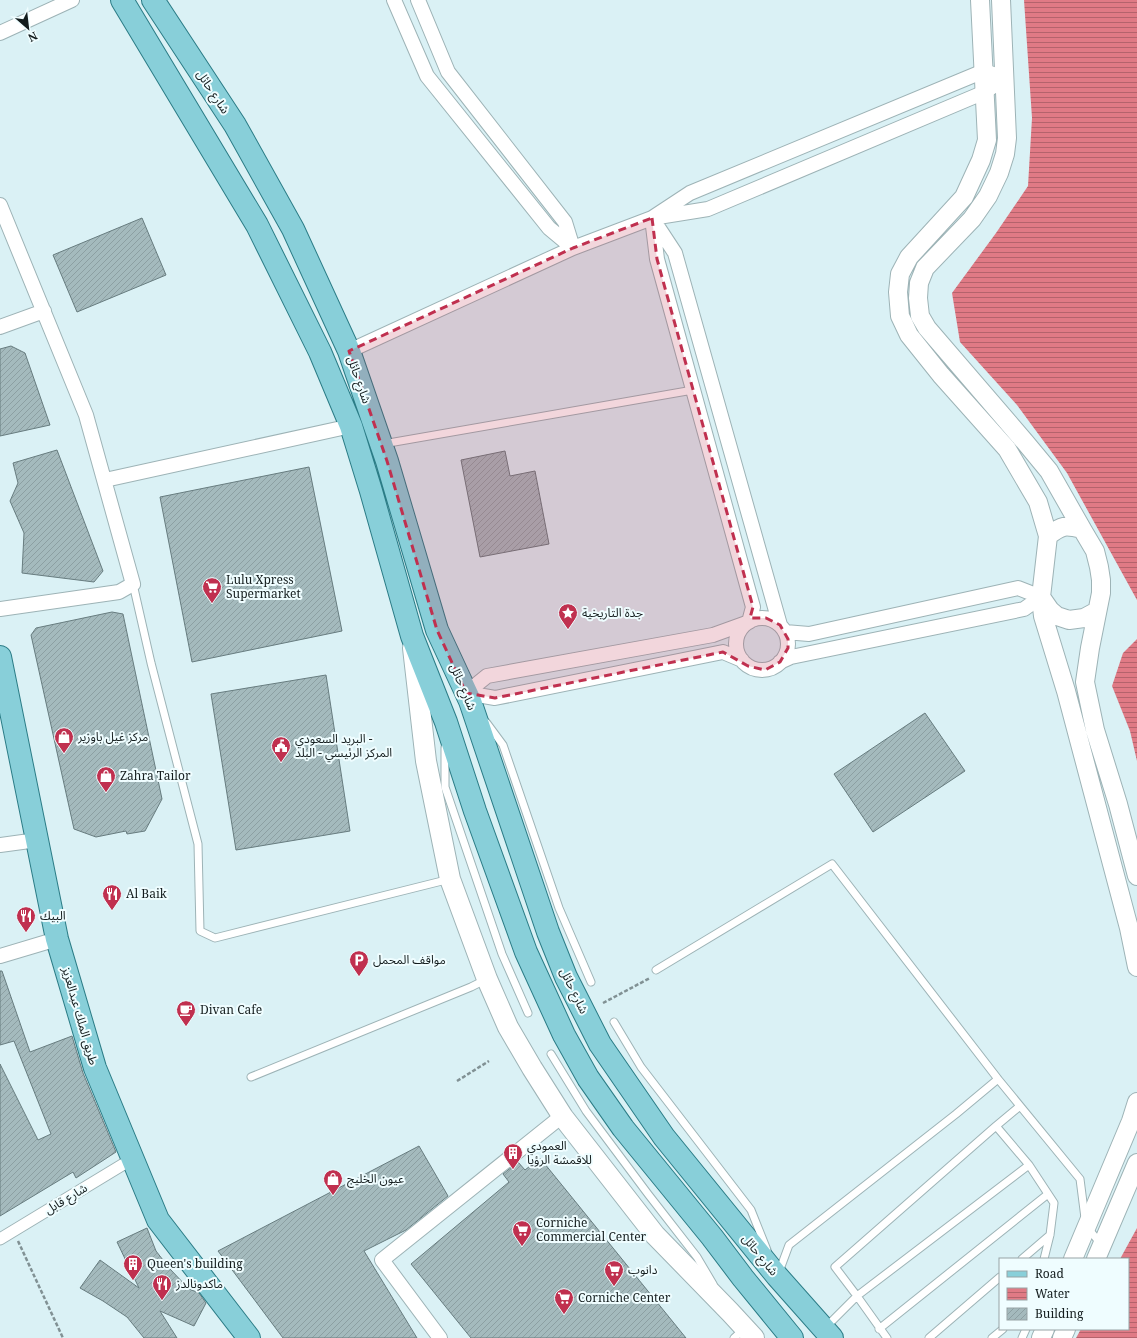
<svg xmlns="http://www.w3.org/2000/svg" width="1137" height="1338" font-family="'Noto Serif','Noto Sans Arabic',serif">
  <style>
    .water { fill: url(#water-rules) }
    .building { fill: url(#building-hatch); stroke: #677c7f }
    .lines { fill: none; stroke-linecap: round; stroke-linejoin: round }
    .service-casing { stroke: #9db3b6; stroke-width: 9 }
    .pedestrian-casing { stroke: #9db3b6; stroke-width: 13 }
    .minor-casing { stroke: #9db3b6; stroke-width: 16 }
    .tertiary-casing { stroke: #9db3b6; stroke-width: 20 }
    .secondary-casing { stroke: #9db3b6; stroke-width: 22 }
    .primary-casing { stroke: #2b7c86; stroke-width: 24 }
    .path { stroke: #819194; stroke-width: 2.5; stroke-dasharray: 4 2; stroke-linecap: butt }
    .service { stroke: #fff; stroke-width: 7 }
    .pedestrian { stroke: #fff; stroke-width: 11 }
    .minor { stroke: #fff; stroke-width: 14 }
    .tertiary { stroke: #fff; stroke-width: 18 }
    .secondary { stroke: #fff; stroke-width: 20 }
    .primary { stroke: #88cfd9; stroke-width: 22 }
    .marked { fill: #c0304f; fill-opacity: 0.2; stroke: #c0304f; stroke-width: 3; stroke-dasharray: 8 5; stroke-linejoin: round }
    .labels { text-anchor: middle; stroke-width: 4; stroke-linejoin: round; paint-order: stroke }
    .street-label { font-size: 12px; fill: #131c1d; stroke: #effdff }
    .poi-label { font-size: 12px; fill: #131c1d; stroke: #effdff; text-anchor: start }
  </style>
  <defs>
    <pattern id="water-rules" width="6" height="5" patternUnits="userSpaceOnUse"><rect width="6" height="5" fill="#e07a85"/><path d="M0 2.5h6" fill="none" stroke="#b4636c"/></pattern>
    <pattern id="building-hatch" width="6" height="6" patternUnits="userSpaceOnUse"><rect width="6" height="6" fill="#a4babd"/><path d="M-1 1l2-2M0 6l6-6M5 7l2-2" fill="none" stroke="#8c9fa2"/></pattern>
  </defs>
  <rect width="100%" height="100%" fill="#daf1f5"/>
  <!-- water -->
  <path class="water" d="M1024 0H1137V600L1067 473 1017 405 960 342 952 293 996 233 1028 186 1032 118Z
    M1137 639V761L1130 731 1112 686 1123 653Z
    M1137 1228V1338H1076L1081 1329H1128V1259H1120Z"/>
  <!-- building -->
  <path class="building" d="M142 218 166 275 77 312 53 255Z
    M11 346 25 353 50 425 0 436V349Z
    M57 450 103 571 94 582 22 573 24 533 10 501 18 483 13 463Z
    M505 451 510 476 535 471 549 544 480 557 461 460Z
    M309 467 342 631 192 662 160 497Z
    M112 612 123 614 162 799 145 831 127 834 126 831 96 837 74 829 31 635 36 628Z
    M326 675 350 831 236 850 211 694Z
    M925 713 965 771 873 832 834 774Z
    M0 971H2L30 1052 72 1036 83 1073 116 1152 76 1178 73 1172 0 1216V1064L38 1140 51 1134 14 1041 0 1045Z
    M419 1146 448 1196 406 1230 364 1251 417 1338H283L218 1251Z
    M540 1158 686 1338H471L411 1264 509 1182 503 1174 518 1162 525 1170Z
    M147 1228 156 1251 170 1269 189 1289 199 1293 206 1303 194 1326 160 1311 177 1338H144L127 1317 103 1301 80 1288 100 1260 139 1288 117 1242Z"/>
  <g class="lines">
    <defs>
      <path id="service" d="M383 444 693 390
        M133 584 151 663 198 844 200 931 215 938 450 879
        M486 722 503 745 559 908 591 982
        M445 747V787L502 954 528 1013
        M656 970 832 864 998 1079 1080 1179 1086 1226 1101 1244
        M614 1022 641 1067 751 1210 767 1250
        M551 1054 586 1111 648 1194 697 1257 713 1284
        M251 1077 471 987 487 979
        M996 1126 1020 1106
        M1022 1259 1050 1235
        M779 1272 789 1245 956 1114 998 1079
        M826 1327 857 1296 1029 1165
        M879 1329 1048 1194
        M734 1338 744 1329
        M887 1338 857 1296 835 1267 996 1126 1029 1165 1054 1203 1050 1235 1044 1259
        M929 1338 1000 1277
        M992 1338 1003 1329
        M1022 1338 1026 1329"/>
      <path id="pedestrian" d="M0 1239 132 1159"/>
      <path id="minor" d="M394 0 427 76 549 228 573 248
        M418 0 448 72 565 222 573 248
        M0 33 72 0
        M0 205 86 415 133 584 119 592 0 609
        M654 221 675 253 780 625
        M0 327 44 311
        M349 351 573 248 652 218 708 209 985 92 1005 78 984 71 690 193 652 218 657 259 753 607 749 622 713 635 487 676 466 693
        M105 480 351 426
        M736 644a26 26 0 1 1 52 0a26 26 0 1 1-52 0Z
        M785 632 809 634 1018 588 1041 597
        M780 662 791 657 1024 609 1041 597
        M466 693 495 698 723 652 742 660
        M0 845 37 840
        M0 956 57 939
        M440 1338 382 1260 562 1116"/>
      <path id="tertiary" d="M980 0 987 140 981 160 964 197 909 257 900 274 898 292 900 316 909 335 941 375 1007 449 1038 502 1048 536
        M1001 0 1007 138 1005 154 999 173 988 196 972 219 925 268 919 283 918 298 920 316 927 328 1025 442 1049 471 1082 529
        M1041 599 1043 616 1066 691 1129 928 1137 967
        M1097 611 1084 618 1069 620 1057 616 1050 610 1041 597 1048 536C1062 525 1065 525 1082 529L1095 551 1099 567 1101 580V593L1090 648 1085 682 1095 730 1118 804 1137 876
        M1073 1259 1131 1121 1137 1102
        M1096 1259 1137 1163
        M1041 1338 1045 1329
        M1062 1338 1066 1329"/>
      <path id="secondary" d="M413 648 426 761 450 879 487 979 508 1027 532 1068 563 1117 655 1235 730 1312 754 1338"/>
      <path id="primary" d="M122 0 257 225 320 352 351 426 371 491 412 636 446 722 475 811 526 952 564 1035 588 1078 623 1128 712 1237 743 1278 792 1338
        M153 0 235 125 293 229 349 351 387 461 437 630 470 701 548 932 566 977 600 1044 664 1137 777 1276 832 1338
        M0 657 57 939 95 1068 158 1220 249 1338"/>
    </defs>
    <!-- service casing -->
    <use href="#service" class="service-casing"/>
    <!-- pedestrian casing -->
    <use href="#pedestrian" class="pedestrian-casing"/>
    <!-- minor casing -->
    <use href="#minor" class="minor-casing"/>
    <!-- tertiary casing -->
    <use href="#tertiary" class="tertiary-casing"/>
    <!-- secondary casing -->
    <use href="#secondary" class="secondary-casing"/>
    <!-- primary casing -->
    <use href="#primary" class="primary-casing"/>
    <!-- path -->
    <path class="path" d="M603 1003 650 978
      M457 1081 489 1061
      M18 1241 63 1338"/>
    <!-- service -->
    <use href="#service" class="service"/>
    <!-- pedestrian -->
    <use href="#pedestrian" class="pedestrian"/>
    <!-- minor -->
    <use href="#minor" class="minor"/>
    <!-- tertiary -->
    <use href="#tertiary" class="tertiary"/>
    <!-- secondary -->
    <use href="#secondary" class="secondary"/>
    <!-- primary -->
    <use href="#primary" class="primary"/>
  </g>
  <!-- marked area -->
  <path class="marked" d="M652 218 657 259 753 607 750 618H766L780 625 788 639V648L780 662 765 670 748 666 723 652 495 698 466 693 437 630 387 461 349 351 573 248Z"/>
  <!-- icons -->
  <defs>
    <symbol id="supermarket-pin" viewBox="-11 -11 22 30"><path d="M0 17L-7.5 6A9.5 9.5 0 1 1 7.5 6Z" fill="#c0304f" stroke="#effdff"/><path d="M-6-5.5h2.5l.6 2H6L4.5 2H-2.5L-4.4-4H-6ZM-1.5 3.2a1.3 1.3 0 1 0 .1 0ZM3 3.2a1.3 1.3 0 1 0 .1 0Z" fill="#fff"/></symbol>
    <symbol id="sight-pin" viewBox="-11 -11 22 30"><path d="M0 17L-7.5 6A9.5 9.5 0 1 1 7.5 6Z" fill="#c0304f" stroke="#effdff"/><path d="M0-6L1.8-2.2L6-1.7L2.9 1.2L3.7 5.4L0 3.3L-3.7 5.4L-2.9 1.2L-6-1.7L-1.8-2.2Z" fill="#fff"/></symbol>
    <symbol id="shop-pin" viewBox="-11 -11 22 30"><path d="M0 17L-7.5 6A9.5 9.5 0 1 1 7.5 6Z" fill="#c0304f" stroke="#effdff"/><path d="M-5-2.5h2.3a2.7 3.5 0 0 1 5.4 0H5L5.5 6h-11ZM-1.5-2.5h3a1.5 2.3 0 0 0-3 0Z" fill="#fff"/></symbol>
    <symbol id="civic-pin" viewBox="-11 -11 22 30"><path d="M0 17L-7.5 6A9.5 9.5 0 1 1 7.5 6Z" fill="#c0304f" stroke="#effdff"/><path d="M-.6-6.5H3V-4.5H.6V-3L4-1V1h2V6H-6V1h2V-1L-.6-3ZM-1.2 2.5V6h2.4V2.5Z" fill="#fff"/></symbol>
    <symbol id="restaurant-pin" viewBox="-11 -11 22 30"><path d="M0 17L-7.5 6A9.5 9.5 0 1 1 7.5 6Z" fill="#c0304f" stroke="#effdff"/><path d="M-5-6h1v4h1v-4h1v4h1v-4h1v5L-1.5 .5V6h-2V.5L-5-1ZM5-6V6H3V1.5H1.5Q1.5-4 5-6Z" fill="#fff"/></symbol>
    <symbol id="parking-pin" viewBox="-11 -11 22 30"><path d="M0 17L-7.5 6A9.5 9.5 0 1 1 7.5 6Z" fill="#c0304f" stroke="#effdff"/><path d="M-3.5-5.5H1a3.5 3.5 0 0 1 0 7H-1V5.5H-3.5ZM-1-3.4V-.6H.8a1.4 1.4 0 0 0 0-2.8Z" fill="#fff"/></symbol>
    <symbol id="cafe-pin" viewBox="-11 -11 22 30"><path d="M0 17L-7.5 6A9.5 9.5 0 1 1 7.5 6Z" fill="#c0304f" stroke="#effdff"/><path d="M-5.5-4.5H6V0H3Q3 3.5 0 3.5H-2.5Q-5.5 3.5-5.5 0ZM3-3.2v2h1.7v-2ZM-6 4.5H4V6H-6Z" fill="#fff"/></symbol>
    <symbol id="building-pin" viewBox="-11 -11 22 30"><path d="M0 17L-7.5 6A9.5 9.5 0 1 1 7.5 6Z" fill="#c0304f" stroke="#effdff"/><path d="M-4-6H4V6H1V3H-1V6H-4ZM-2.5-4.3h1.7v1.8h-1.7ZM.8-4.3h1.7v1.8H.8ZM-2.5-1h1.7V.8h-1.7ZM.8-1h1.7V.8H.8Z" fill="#fff"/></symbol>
  </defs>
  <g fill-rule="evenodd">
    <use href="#supermarket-pin" x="201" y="576" width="22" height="30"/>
    <use href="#sight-pin" x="557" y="602" width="22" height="30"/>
    <use href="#shop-pin" x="53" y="726" width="22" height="30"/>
    <use href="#civic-pin" x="270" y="735" width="22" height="30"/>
    <use href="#shop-pin" x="95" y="765" width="22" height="30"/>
    <use href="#restaurant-pin" x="101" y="883" width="22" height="30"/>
    <use href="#restaurant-pin" x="15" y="905" width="22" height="30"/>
    <use href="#parking-pin" x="348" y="949" width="22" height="30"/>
    <use href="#cafe-pin" x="175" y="999" width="22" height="30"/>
    <use href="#building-pin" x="502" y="1142" width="22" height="30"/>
    <use href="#shop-pin" x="322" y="1168" width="22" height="30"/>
    <use href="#supermarket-pin" x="511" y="1219" width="22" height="30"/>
    <use href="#building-pin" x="122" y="1253" width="22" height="30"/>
    <use href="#supermarket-pin" x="603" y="1259" width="22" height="30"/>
    <use href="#restaurant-pin" x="151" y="1273" width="22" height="30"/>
    <use href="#supermarket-pin" x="553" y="1287" width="22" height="30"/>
  </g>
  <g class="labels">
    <!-- street labels -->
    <g class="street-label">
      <text transform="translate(213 92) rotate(57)" y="4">شارع حائل</text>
      <text transform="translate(359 380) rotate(71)" y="4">شارع حائل</text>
      <text transform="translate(463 687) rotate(67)" y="4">شارع حائل</text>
      <text transform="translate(574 991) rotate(64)" y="4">شارع حائل</text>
      <text transform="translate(80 1016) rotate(74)" y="4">طريق الملك عبدالعزيز</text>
      <text transform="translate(66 1199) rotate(-31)" y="4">شارع قابل</text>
      <text transform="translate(760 1255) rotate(51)" y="4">شارع حائل</text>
    </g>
    <!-- poi labels -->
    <g class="poi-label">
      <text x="226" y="584">Lulu Xpress<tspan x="226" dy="14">Supermarket</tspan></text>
      <text x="582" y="617">جدة التاريخية</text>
      <text x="78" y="741">مركز غيل باوزير</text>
      <text x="295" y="743">البريد السعودي -<tspan x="295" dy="14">المركز الرئيسي - البلد</tspan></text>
      <text x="120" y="780">Zahra Tailor</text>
      <text x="126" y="898">Al Baik</text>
      <text x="40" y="920">البيك</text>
      <text x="373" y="964">مواقف المحمل</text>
      <text x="200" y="1014">Divan Cafe</text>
      <text x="527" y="1150">العمودي<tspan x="527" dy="14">للاقمشة الرؤيا</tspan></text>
      <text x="347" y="1183">عيون الخليج</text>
      <text x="536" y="1227">Corniche<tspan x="536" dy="14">Commercial Center</tspan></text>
      <text x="147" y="1268">Queen's building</text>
      <text x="628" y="1274">دانوب</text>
      <text x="176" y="1288">ماكدونالدز</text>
      <text x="578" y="1302">Corniche Center</text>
    </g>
  </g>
  <!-- legend -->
  <rect x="999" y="1258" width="130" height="72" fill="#effdff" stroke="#97a3a5"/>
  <rect x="1007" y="1271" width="20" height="6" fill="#88cfd9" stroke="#97a3a5"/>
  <text x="1035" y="1278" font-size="12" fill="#131c1d">Road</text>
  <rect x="1007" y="1288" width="20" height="12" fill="url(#water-rules)" stroke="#97a3a5"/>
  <text x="1035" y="1298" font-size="12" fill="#131c1d">Water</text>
  <rect x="1007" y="1308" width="20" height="12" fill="url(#building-hatch)" stroke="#97a3a5"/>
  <text x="1035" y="1318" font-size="12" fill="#131c1d">Building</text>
  <!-- north arrow -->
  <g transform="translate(28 28) rotate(152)" stroke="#effdff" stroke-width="3" paint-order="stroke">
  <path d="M0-3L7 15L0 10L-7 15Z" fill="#131c1d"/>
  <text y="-6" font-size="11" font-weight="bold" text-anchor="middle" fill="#131c1d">N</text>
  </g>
</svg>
